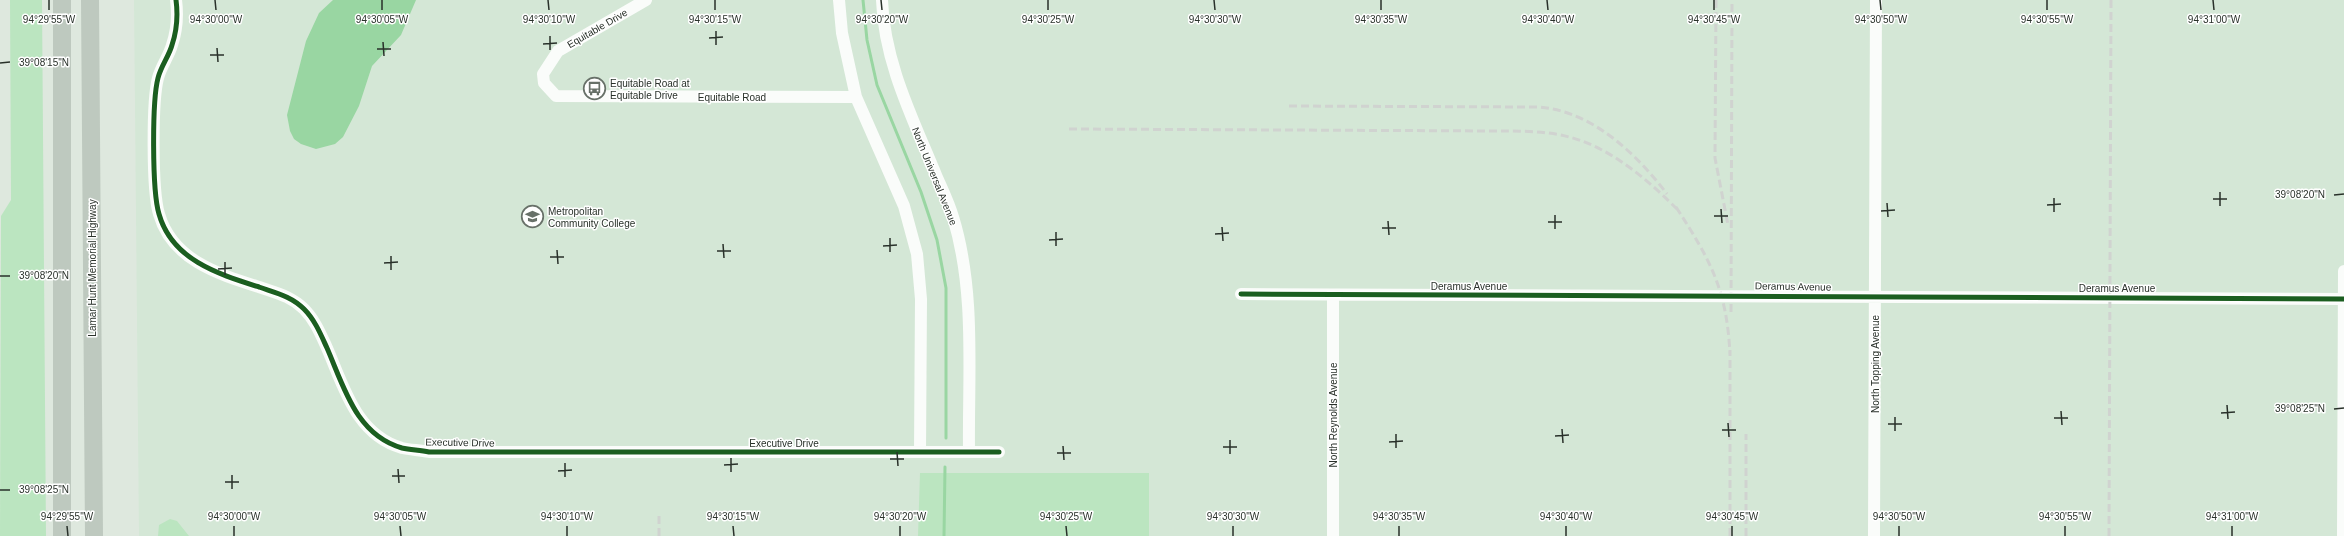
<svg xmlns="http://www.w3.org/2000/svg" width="2344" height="536" font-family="Arial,sans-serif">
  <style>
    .built { fill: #d4e7d6 }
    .green { fill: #bbe5c0 }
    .water { fill: #99d6a2 }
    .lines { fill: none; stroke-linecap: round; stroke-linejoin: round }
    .stream { stroke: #99d6a2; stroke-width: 3 }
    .minor { stroke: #fafcfa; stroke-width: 12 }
    .highway { stroke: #bec9bf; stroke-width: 18 }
    .rail { stroke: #d0d3d0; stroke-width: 3; stroke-dasharray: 8 4; stroke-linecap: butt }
    .cycleway-casing { stroke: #fff; stroke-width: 8 }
    .cycleway { stroke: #1b5e20; stroke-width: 5 }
    .ticks { fill: none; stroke: #29312a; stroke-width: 1.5 }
    .labels { text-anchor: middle; stroke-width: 3; stroke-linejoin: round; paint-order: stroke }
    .street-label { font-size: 10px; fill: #29312a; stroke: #fff }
    .poi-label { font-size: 10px; fill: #29312a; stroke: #fff; text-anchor: start }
    .ticks-label { font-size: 10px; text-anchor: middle; fill: #29312a; stroke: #fff; stroke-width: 3; stroke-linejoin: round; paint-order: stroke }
  </style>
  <rect width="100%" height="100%" fill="#dee8de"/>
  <!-- built -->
  <path class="built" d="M134 0H2344V536H139Z"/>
  <!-- green -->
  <path class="green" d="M10 0H42L46 536H0L1 216 11 200Z
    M920 473H1149V536H918Z
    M170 519 177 521 189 536H158L159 525Z"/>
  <!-- water -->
  <path class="water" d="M333 0H416L401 35 372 66 359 106 343 137 335 144 316 149 301 144 294 139 290 131 287 115 306 41 319 13Z"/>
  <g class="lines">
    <!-- stream -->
    <path class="stream" d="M863 0 867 40 877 85 921 192 937 240 946 288V438
      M944 536 945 467"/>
    <!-- minor -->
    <path class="minor" d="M176 0C178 15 177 30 172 45 169 56 161 66 158 78 152 101 152 191 159 214 172 260 218 274 259 287 276 293 291 296 304 309 315 320 321 335 327 348 344 387 356 435 402 448 411 450 420 450 429 452H999
      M646 0 558 51 543 74 544 83 556 96 856 97
      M839 0 842 33 856 97 904 206 917 254 921 299 920 452
      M882 0C884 62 913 119 936 175 942 189 949 203 953 217 976 292 968 374 969 452
      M1241 294 2344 299
      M1333 536V295
      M1874 536 1876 0
      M2343 536 2344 271"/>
    <!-- highway -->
    <path class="highway" d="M62 0V536
      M90 0 94 536"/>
    <!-- rail -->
    <path class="rail" d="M1716 0 1715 158 1728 225
      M1289 106 1534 107C1589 108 1636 153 1667 194
      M1069 129 1499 131C1522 131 1547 131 1569 137 1612 148 1649 181 1680 212
      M1676 207C1711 261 1727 290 1730 355
      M1731 312 1732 0
      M659 536V516
      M1730 536V350
      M1746 536V434
      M2109 536 2111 0"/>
    <defs>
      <path id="cycleway" d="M176 0C178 15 177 30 172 45 169 56 161 66 158 78 152 101 152 191 159 214 172 260 218 274 259 287 276 293 291 296 304 309 315 320 321 335 327 348 344 387 356 435 402 448 411 450 420 450 429 452H999
        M1241 294 2344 299"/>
    </defs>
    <!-- cycleway casing -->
    <use href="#cycleway" class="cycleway-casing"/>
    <!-- cycleway -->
    <use href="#cycleway" class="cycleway"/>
  </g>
  <!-- ticks -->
  <path class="ticks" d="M49 0V10M215 0 216 10M382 0V10M548 0 549 10M715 0V10M881 0 882 10M1048 0V10M1214 0 1215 10M1381 0V10M1547 0 1548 10M1714 0V10M1880 0 1881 10M2047 0V10M2213 0 2214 10M716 31V45M550 36V50M709 38 723 37M383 42 384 56M543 44 557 43M217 48 218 62M377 49H391M210 55H224M0 63 10 62M2220 192V206M2334 195 2344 194M2054 198V212M2213 199H2227M1887 203 1888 217M2047 205 2061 204M1721 209 1722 223M1881 211 1895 210M1555 215V229M1714 216H1728M1388 221 1389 235M1548 222H1562M1222 227 1223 241M1382 228H1396M1056 232V246M1215 234 1229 233M890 238V252M1049 240 1063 239M723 244 724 258M883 246 897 245M557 250 558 264M717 251H731M391 256V270M550 257H564M225 262V275M384 263 398 262M218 269 232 268M0 276H10M2227 405 2228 419M2334 409 2344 408M2061 411 2062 425M2221 413 2235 412M1895 417V431M2054 418H2068M1728 423 1729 437M1888 424H1902M1562 429 1563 443M1722 430H1736M1396 434V448M1555 436 1569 435M1230 440V454M1389 442 1403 441M1063 446 1064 460M1223 447H1237M897 452 898 466M1057 453H1071M731 458V472M890 459H904M565 463V477M724 465 738 464M398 469 399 483M558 471 572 470M232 475V489M392 476H405M225 482H239M0 490H10M67 526 68 536M234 526V536M400 526 401 536M567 526V536M733 526 734 536M900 526V536M1066 526 1067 536M1233 526V536M1399 526V536M1566 526V536M1732 526V536M1899 526V536M2065 526V536M2232 526V536"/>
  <!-- icons -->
  <defs>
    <symbol id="bus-ring" viewBox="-11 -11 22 22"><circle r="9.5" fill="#fff" stroke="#687169" stroke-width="1.5"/><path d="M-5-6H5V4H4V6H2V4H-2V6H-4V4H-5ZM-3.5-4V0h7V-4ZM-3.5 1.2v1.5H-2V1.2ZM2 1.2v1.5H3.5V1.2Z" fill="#687169"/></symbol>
    <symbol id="university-ring" viewBox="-11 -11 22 22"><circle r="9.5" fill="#fff" stroke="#687169" stroke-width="1.5"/><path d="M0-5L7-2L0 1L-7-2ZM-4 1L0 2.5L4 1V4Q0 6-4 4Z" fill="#687169"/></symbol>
  </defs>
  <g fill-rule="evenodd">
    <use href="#bus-ring" x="582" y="76" width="25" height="25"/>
    <use href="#university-ring" x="520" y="204" width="25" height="25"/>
  </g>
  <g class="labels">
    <!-- street labels -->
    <g class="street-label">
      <text transform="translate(597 28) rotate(-30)" y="4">Equitable Drive</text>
      <text x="732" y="101">Equitable Road</text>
      <text transform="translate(935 176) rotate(68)" y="4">North Universal Avenue</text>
      <text transform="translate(92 268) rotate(-90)" y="4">Lamar Hunt Memorial Highway</text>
      <text x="1469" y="290">Deramus Avenue</text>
      <text transform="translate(1793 286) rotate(1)" y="4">Deramus Avenue</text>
      <text x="2117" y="292">Deramus Avenue</text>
      <text transform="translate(1875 364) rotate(-90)" y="4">North Topping Avenue</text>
      <text transform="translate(1333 415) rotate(-90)" y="4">North Reynolds Avenue</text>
      <text transform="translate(460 442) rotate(1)" y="4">Executive Drive</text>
      <text x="784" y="447">Executive Drive</text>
    </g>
    <!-- poi labels -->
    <g class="poi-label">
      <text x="610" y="87">Equitable Road at<tspan x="610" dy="12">Equitable Drive</tspan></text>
      <text x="548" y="215">Metropolitan<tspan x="548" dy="12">Community College</tspan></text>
    </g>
  </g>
  <g class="ticks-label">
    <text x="49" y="23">94°29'55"W</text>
    <text x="216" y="23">94°30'00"W</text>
    <text x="382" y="23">94°30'05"W</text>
    <text x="549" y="23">94°30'10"W</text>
    <text x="715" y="23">94°30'15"W</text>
    <text x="882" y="23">94°30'20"W</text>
    <text x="1048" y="23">94°30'25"W</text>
    <text x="1215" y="23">94°30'30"W</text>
    <text x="1381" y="23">94°30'35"W</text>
    <text x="1548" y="23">94°30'40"W</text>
    <text x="1714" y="23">94°30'45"W</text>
    <text x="1881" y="23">94°30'50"W</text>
    <text x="2047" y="23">94°30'55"W</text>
    <text x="2214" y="23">94°31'00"W</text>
    <text x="44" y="66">39°08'15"N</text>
    <text x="2300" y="198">39°08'20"N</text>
    <text x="44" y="279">39°08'20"N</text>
    <text x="2300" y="412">39°08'25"N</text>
    <text x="44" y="493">39°08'25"N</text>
    <text x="67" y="520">94°29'55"W</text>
    <text x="234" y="520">94°30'00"W</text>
    <text x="400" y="520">94°30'05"W</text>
    <text x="567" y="520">94°30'10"W</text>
    <text x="733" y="520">94°30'15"W</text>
    <text x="900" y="520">94°30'20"W</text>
    <text x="1066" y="520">94°30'25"W</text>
    <text x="1233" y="520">94°30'30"W</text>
    <text x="1399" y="520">94°30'35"W</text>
    <text x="1566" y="520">94°30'40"W</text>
    <text x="1732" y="520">94°30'45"W</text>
    <text x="1899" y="520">94°30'50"W</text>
    <text x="2065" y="520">94°30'55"W</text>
    <text x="2232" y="520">94°31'00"W</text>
  </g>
</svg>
